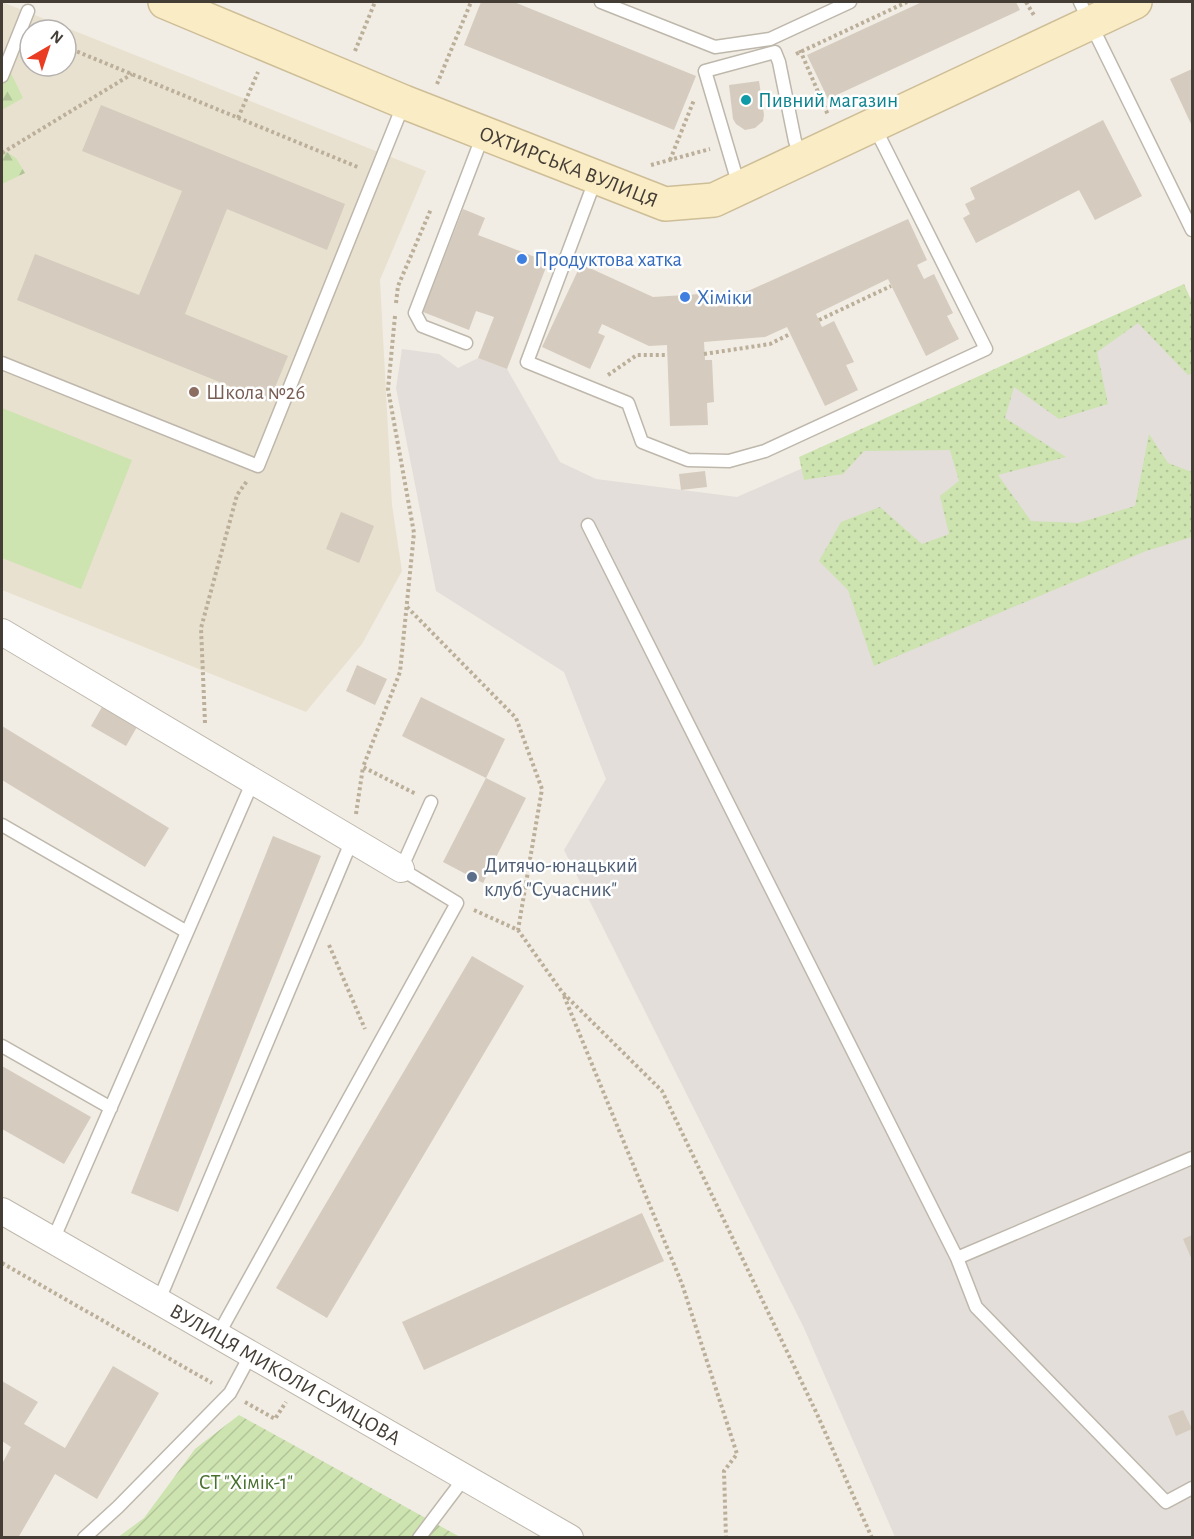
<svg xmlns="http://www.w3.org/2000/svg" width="1194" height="1539" font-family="'Alegreya Sans',sans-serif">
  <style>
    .industrial { fill: #e3ded9 }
    .education { fill: #e9e1cf; fill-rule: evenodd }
    .grass { fill: url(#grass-dots) }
    .forest { fill: url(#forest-firs) }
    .park { fill: #cde3b0 }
    .garden { fill: url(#garden-furrows) }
    .building { fill: #d5cbbe }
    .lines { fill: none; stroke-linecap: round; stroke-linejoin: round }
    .lane-casing { stroke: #beb7ab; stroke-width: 15 }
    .street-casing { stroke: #beb7ab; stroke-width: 28 }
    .secondary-casing { stroke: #cebe97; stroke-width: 36 }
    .path { stroke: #bcaf9a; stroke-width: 4; stroke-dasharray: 3 3; stroke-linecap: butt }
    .lane { stroke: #fff; stroke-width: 12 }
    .street { stroke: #fff; stroke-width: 26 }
    .secondary { stroke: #faecc5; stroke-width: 33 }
    .culture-dot { fill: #0f9aa8; stroke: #fff; stroke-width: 2 }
    .shop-dot { fill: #3f7fe0; stroke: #fff; stroke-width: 2 }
    .education-dot { fill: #8d6e63; stroke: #fff; stroke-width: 2 }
    .service-dot { fill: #5c6f8a; stroke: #fff; stroke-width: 2 }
    .labels { text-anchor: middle; stroke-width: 5; stroke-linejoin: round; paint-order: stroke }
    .culture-label { font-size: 21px; fill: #0d838f; stroke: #fff; text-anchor: start }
    .street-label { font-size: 21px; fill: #433d35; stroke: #fff }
    .shop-label { font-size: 21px; fill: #366cbe; stroke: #fff; text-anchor: start }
    .education-label { font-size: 21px; fill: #785e54; stroke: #fff; text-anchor: start }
    .service-label { font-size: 21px; fill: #4e5e75; stroke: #fff; text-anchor: start }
    .park-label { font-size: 21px; fill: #47702d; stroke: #fff }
  </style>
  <defs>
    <pattern id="grass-dots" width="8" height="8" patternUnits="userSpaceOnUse" patternTransform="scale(1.5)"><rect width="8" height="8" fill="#cde3b0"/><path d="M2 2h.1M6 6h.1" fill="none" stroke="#b1c498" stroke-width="1.8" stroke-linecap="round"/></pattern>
    <pattern id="forest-firs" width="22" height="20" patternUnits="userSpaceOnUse" patternTransform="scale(1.5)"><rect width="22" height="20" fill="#cde3b0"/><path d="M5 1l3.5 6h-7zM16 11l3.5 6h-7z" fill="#b1c498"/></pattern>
    <pattern id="garden-furrows" width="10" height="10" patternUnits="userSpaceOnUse" patternTransform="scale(1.5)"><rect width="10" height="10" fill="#cde3b0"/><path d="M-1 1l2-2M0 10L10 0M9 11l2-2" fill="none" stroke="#b1c498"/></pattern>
  </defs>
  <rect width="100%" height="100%" fill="#f1ede4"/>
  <!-- industrial -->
  <path class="industrial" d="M1192 297V1537H895L804 1328 564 850 606 779 564 672 436 591 396 388 402 349 439 354 458 368 478 358 507 369 560 462 596 479 737 497Z"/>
  <!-- education -->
  <path class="education" d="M2 2 426 171 380 280 392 505 402 571 362 644 306 712 2 590ZM30 30H66V66H30Z"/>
  <!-- grass -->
  <path class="grass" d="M1184 284 1192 302V373L1188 375 1138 323 1097 352 1108 404 1059 419 1014 387 1005 418 1066 457 998 475 1031 521 1078 523 1135 506 1149 434 1168 463 1192 472V537L1146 551 874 666 848 590 819 561 841 522 880 507 922 544 949 534 940 496 959 481 950 450 864 451 843 474 804 480 799 457Z"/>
  <!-- forest -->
  <path class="forest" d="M2 65 8 67 23 98 2 110Z
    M2 149 16 158 25 173 2 184Z"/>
  <!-- park -->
  <path class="park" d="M2 408 132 460 81 589 2 558Z"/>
  <!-- garden -->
  <path class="garden" d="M239 1415 460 1537 117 1538 144 1518 195 1449Z"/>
  <!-- building -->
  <path class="building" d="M481 2H514L696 76 674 130 464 45Z
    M922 2H1016L1020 10 828 99 807 55Z
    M1192 69V126L1170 79Z
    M759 81 764 115 763 121 755 128 745 130 736 124 733 119 729 85Z
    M101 105 345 204 327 250 227 209 185 314 288 356 269 402 17 300 35 254 139 295 182 191 82 151Z
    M1103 120 1142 196 1095 220 1079 190 976 243 963 218 970 214 965 204 975 199 970 188Z
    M463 209 485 218 478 235 548 262 507 369 478 358 494 317 476 311 469 330 423 312Z
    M908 219 927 260 917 265 924 279 934 274 953 313 947 316 959 339 926 356 888 279 816 314 822 327 834 321 854 362 846 365 858 390 825 406 787 327 765 337 704 342 705 360H712L714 402 707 403 708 425 670 426 667 345 649 346 602 324 598 333 605 336 590 369 542 347 581 264 653 297 748 291Z
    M705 471 707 487 681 490 679 474Z
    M341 512 374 526 359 563 326 549Z
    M357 665 387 679 375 705 346 691Z
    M421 697 505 739 486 778 402 736Z
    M102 707 137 727 126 746 91 726Z
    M2 726 169 828 145 867 2 780Z
    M486 778 526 798 483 883 443 862Z
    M273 836 321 856 178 1212 131 1193Z
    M472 956 524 986 327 1318 276 1288Z
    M2 1066 91 1117 64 1164 2 1129Z
    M642 1213 664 1261 424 1370 402 1322Z
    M1192 1235V1260L1183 1239Z
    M113 1366 159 1393 97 1499 55 1474 18 1538H2V1464L11 1447 2 1441V1381L38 1402 24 1424 65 1448Z
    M1183 1410 1192 1429 1176 1436 1168 1416Z"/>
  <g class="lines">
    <defs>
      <path id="lane" d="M601 2 715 47 770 39 850 2
        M1080 2 1192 230
        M2 76 28 11
        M596 178 527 362 628 403 642 442 688 460 729 461 765 451 986 349 874 126
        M739 186 705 71 775 52 779 62 795 141 801 157
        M466 343 422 326 415 313 483 135
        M2 363 258 466 404 103
        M588 525 957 1258 976 1307 1166 1502 1192 1488
        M2 825 187 932
        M2 1046 111 1108
        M53 1240 253 781
        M957 1258 1192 1158
        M159 1300 352 840
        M218 1335 457 903 401 869 431 802
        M84 1538 118 1507 230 1393 251 1354
        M419 1538 465 1477"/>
      <g id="street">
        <path d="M2 632 401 869"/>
        <path id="s1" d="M2 1211 570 1538"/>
      </g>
      <g id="secondary">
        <path id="s2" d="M165 2 404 102 665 204 714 200 1135 2"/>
      </g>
    </defs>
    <!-- lane casing -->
    <use href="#lane" class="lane-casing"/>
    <!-- street casing -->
    <use href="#street" class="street-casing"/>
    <!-- secondary casing -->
    <use href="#secondary" class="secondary-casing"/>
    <!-- path -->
    <path class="path" d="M1026 2 1035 17
      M66 47 360 168
      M800 50 828 115
      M355 51 375 2
      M796 54 907 2
      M437 84 471 2
      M238 118 258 72
      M2 153 132 74
      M670 160 694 100
      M651 165 710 149
      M396 303 398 286 431 209
      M395 316 388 389 414 533 400 672 363 767 416 794
      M819 320 891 286
      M704 354 770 344 790 334
      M608 375 637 355H667
      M407 607 516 718 542 789 518 930
      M205 723 201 628 237 495 247 481
      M356 814 363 767
      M474 910 518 930 562 992 662 1091 817 1414 872 1538
      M329 945 365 1029
      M564 996 682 1284 737 1454 724 1471 726 1538
      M2 1263 212 1383
      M245 1402 275 1419 286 1402"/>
    <!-- lane -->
    <use href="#lane" class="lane"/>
    <!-- street -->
    <use href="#street" class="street"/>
    <!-- secondary -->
    <use href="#secondary" class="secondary"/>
  </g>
  <!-- markers -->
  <circle class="culture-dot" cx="746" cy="100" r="6"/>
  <g class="shop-dot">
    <circle cx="522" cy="259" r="6"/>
    <circle cx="685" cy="297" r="6"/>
  </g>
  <circle class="education-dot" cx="194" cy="392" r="6"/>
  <circle class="service-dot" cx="472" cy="877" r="6"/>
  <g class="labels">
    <!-- culture labels -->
    <g class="culture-label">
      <text x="758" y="107">Пивний магазин</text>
    </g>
    <!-- street labels -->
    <g class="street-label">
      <text dy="7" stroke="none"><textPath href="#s2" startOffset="436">ОХТИРСЬКА ВУЛИЦЯ</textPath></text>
      <text dy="7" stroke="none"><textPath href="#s1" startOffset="327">ВУЛИЦЯ МИКОЛИ СУМЦОВА</textPath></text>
    </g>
    <!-- shop labels -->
    <g class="shop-label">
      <text x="534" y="266">Продуктова хатка</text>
      <text x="697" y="304">Хіміки</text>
    </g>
    <!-- education labels -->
    <g class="education-label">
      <text x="206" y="399">Школа №26</text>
    </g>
    <!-- service labels -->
    <g class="service-label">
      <text x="484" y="872">Дитячо-юнацький<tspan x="484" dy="24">клуб "Сучасник"</tspan></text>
    </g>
    <!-- park labels -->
    <g class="park-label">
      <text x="246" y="1489">СТ "Хімік-1"</text>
    </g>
  </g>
  <!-- border -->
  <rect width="1194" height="1539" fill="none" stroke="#433d35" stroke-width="6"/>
  <!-- north arrow -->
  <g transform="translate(48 48) rotate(39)"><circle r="28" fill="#ffffff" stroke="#b4b1ae" stroke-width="1.5"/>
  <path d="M0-4.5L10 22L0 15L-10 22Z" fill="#ea3c22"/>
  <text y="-9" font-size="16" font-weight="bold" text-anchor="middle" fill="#433d35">N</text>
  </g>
</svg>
